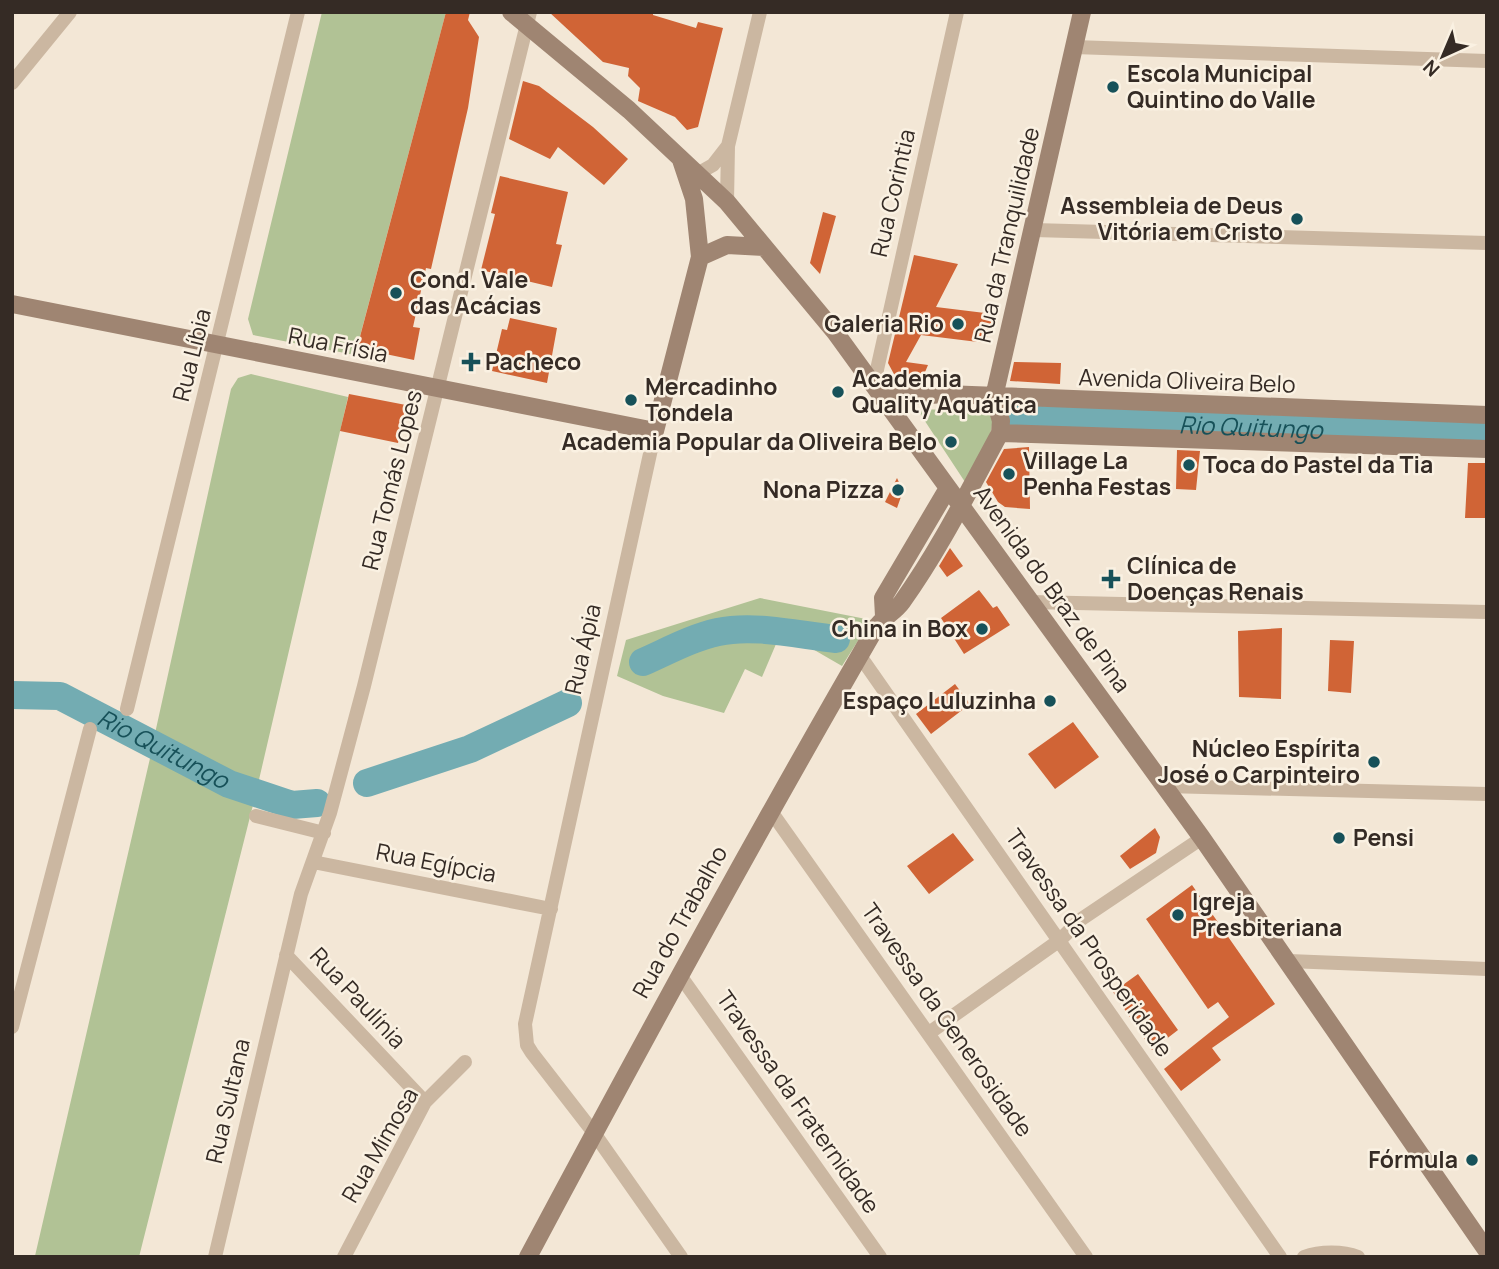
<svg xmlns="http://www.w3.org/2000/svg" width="1499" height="1269" font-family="Manrope,sans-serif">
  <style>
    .green { fill: #b1c295 }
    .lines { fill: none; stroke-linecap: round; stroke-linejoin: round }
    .river { stroke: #73acb2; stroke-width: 28 }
    .building { fill: #d06436 }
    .street { stroke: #cbb7a1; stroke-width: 14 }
    .secondary { stroke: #9f8572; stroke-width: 18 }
    .poi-dot { fill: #175159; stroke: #faf1e2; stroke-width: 2.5 }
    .labels { text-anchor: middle; stroke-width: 5; stroke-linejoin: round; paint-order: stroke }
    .poi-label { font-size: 23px; font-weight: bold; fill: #352b25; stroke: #faf1e2; text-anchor: start }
    .street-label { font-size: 23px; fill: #352b25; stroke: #faf1e2 }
    .water-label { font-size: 24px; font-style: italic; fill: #175159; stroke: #faf1e2 }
  </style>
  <rect width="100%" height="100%" fill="#f3e7d6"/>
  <!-- green -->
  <path class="green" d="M322 12H446L355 355 253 335 248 319Z
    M251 374 348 397 258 784 154 738 231 389 238 378Z
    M917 409 987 411 992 416C995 438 975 461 965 482Z
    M760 598 871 620 842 666 797 640 779 637 762 677 745 669 724 713 663 696 617 676 626 640Z
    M151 754 217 789 254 801 139 1257H38L35 1256Z"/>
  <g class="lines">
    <!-- river -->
    <g class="river">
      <path id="s1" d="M1015 419 1487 437"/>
      <path d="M643 662C668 651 691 638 718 632 754 624 799 635 836 639"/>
      <path id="s2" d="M12 695 60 696 229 784 292 805 317 803"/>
      <path d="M367 783 470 749 568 703"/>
    </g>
  </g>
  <!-- building -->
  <path class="building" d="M446 12H470L468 20 479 37 468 108 431 269 426 268 413 327 420 328 414 360 357 348Z
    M549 12H653V15L696 28 698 22 723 28 698 127 687 130 675 117 638 101 640 88 628 76 629 68 603 62Z
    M523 81 539 86 593 127 628 159 604 185 558 147 550 159 509 139Z
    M500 176 568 192 556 244 562 245 552 287 481 270 495 214 491 213Z
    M823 212 836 216 820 274 810 263Z
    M914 255 958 264 936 307 993 314 986 343 921 335 906 362 928 365 920 384 895 376 888 363Z
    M510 318 557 328 547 383 492 371 502 329 507 330Z
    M1014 362 1061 363 1060 384 1010 381Z
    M349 394 406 405 398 443 340 431Z
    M1029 447 1030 509 1005 507 998 502 986 482 1004 449Z
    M1177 450 1200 451 1196 490 1176 489Z
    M1468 463H1487V518H1465Z
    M897 478 903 491 897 508 885 502Z
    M950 548 963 566 947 577 939 566Z
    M979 590 993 608 997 606 1010 625 964 654 941 618Z
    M1282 628 1281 699 1239 697 1238 631Z
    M1330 640 1354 641 1351 693 1328 691Z
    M955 684 970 704 931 734 916 714Z
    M1073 722 1099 757 1055 789 1028 754Z
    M1155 828 1160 837 1156 853 1130 869 1120 856Z
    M953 833 974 860 929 894 907 866Z
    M1192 885 1275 1004 1212 1048 1221 1060 1181 1091 1164 1069 1229 1017 1218 1002 1208 1009 1146 919Z
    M1138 974 1178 1030 1152 1050 1113 992Z"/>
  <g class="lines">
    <!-- street -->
    <path class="street" d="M1074 47 1487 61
      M12 83 70 12
      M697 174 713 165 727 147
      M727 202 728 146 760 12
      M1034 230 1487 243
      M874 383 957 12
      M655 431 525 1024 527 1045 532 1053 594 1133 681 1257
      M1030 602 1487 612
      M860 656 1280 1257
      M127 709 298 12
      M1165 786 1487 794
      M770 810 1086 1257
      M256 816 324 833
      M313 862 551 909
      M286 955 425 1102
      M1289 961 1487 969
      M679 974 880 1257
      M12 1027 90 729
      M929 1033 1060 940 1080 920 1202 838
      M215 1257 301 894 330 813 364 686 530 12
      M344 1257 425 1102 465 1062
      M1304 1257C1320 1251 1343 1251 1358 1257"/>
    <!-- secondary -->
    <path class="secondary" d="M511 12 629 110 727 202 835 332 1202 838 1487 1251
      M700 257 727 245 764 247
      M12 304 655 431 700 257 694 199 681 160
      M885 398 945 394 1487 415
      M1000 433 1487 449
      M884 616 883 598 948 488
      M528 1257C641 1045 755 836 875 629 884 616 894 613 902 602 940 549 969 490 1000 433L1001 421 994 397 1082 12"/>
  </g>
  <!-- markers -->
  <g class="poi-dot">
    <circle cx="1113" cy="87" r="7"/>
    <circle cx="1297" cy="219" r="7"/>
    <circle cx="396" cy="293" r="7"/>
    <circle cx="958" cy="324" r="7"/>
    <path d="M467.5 351.5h7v7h7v7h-7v7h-7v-7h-7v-7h7z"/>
    <circle cx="838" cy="392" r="7"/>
    <circle cx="631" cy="400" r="7"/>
    <circle cx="951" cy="442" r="7"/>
    <circle cx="1189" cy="465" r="7"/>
    <circle cx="1009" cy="474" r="7"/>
    <circle cx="898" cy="490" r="7"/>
    <path d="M1107.5 568.5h7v7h7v7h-7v7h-7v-7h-7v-7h7z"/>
    <circle cx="982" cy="629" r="7"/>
    <circle cx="1050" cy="701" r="7"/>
    <circle cx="1374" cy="762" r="7"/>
    <circle cx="1339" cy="838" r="7"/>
    <circle cx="1178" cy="915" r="7"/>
    <circle cx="1472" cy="1160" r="7"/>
  </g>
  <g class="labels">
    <!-- poi labels -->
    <g class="poi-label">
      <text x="1127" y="82">Escola Municipal<tspan x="1127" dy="26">Quintino do Valle</tspan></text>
      <text x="1283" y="214" text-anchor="end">Assembleia de Deus<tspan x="1283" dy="26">Vitória em Cristo</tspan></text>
      <text x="410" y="288">Cond. Vale<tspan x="410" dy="26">das Acácias</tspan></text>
      <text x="944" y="332" text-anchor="end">Galeria Rio</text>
      <text x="485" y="370">Pacheco</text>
      <text x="852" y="387">Academia<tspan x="852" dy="26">Quality Aquática</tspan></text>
      <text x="645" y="395">Mercadinho<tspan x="645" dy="26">Tondela</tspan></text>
      <text x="937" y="450" text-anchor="end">Academia Popular da Oliveira Belo</text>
      <text x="1023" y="469">Village La<tspan x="1023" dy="26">Penha Festas</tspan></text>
      <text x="1203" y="473">Toca do Pastel da Tia</text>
      <text x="884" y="498" text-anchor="end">Nona Pizza</text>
      <text x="1127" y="574">Clínica de<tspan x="1127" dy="26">Doenças Renais</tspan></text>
      <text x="968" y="637" text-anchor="end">China in Box</text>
      <text x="1036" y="709" text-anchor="end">Espaço Luluzinha</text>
      <text x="1360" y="757" text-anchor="end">Núcleo Espírita<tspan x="1360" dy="26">José o Carpinteiro</tspan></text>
      <text x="1353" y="846">Pensi</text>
      <text x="1192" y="910">Igreja<tspan x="1192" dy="26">Presbiteriana</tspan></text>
      <text x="1458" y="1168" text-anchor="end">Fórmula</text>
    </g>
    <!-- street labels -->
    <g class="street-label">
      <text transform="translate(893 193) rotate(-77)" y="8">Rua Corintia</text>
      <text transform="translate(1007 235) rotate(-77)" y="8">Rua da Tranquilidade</text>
      <text transform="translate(338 345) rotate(11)" y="8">Rua Frísia</text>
      <text transform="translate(192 355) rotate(-76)" y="8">Rua Líbia</text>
      <text transform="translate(1187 381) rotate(2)" y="8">Avenida Oliveira Belo</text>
      <text transform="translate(392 480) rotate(-76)" y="8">Rua Tomás Lopes</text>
      <text transform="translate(1052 589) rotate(54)" y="8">Avenida do Braz de Pina</text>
      <text transform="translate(583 649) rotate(-77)" y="8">Rua Ápia</text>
      <text transform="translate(436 863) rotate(11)" y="8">Rua Egípcia</text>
      <text transform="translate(680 922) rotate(-61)" y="8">Rua do Trabalho</text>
      <text transform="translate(1089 943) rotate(55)" y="8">Travessa da Prosperidade</text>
      <text transform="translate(358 998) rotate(47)" y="8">Rua Paulínia</text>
      <text transform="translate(947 1020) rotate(55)" y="8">Travessa da Generosidade</text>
      <text transform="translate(228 1101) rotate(-77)" y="8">Rua Sultana</text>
      <text transform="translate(798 1102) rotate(55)" y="8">Travessa da Fraternidade</text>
      <text transform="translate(380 1145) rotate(-60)" y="8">Rua Mimosa</text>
    </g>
    <!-- water labels -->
    <g class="water-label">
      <text dy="8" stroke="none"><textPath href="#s1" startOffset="236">Rio Quitungo</textPath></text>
      <text dy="8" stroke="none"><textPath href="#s2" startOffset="164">Rio Quitungo</textPath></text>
    </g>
  </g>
  <!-- border -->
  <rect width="1499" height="1269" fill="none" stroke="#352b25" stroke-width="28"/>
  <!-- north arrow -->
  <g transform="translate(1443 56) rotate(224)" stroke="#faf1e2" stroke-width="5" paint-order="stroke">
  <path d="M0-5L12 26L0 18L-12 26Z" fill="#352b25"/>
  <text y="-10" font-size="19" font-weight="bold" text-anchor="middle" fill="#352b25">N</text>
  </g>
</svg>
